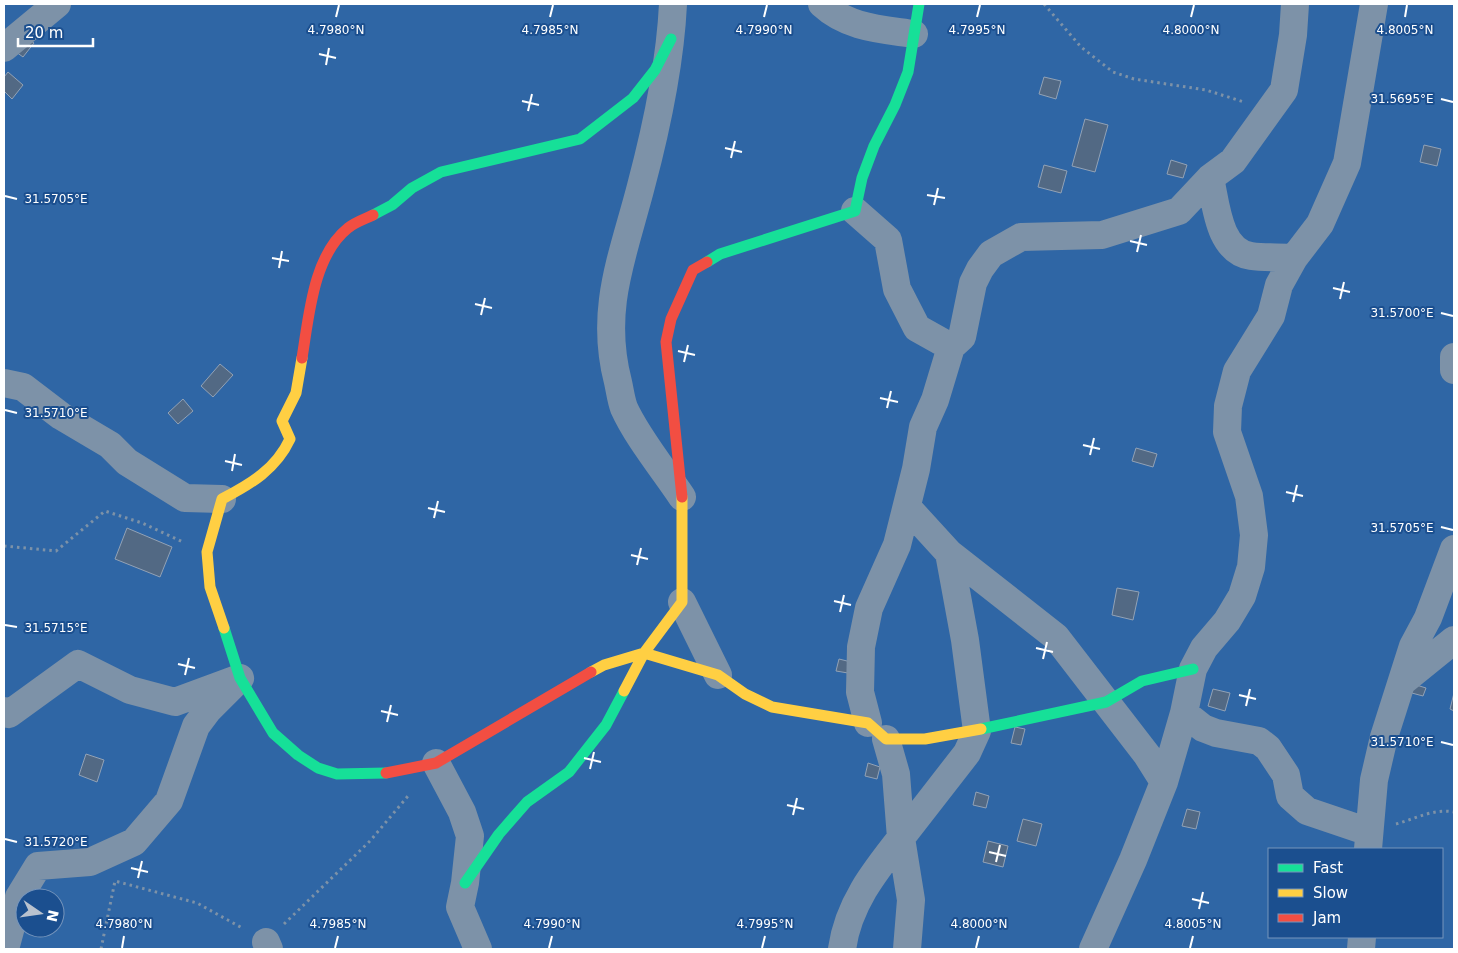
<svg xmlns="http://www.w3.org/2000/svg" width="1458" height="953" font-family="'DejaVu Sans',sans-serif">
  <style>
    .green { fill: #2f66a5; fill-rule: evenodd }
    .building { fill: #526984; stroke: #92a2b6 }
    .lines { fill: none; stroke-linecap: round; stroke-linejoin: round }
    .path { stroke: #7d92a8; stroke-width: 3; stroke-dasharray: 2.5 4; stroke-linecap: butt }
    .street { stroke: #7d92a8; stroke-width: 28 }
    .fast { stroke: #16e098; stroke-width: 11 }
    .slow { stroke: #ffcf43; stroke-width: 11 }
    .jam { stroke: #f24e42; stroke-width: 11 }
    .ticks { fill: none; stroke: #fff; stroke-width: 2 }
    .ticks-label { font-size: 12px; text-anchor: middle; fill: #fff; stroke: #1b4f8f; stroke-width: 4; stroke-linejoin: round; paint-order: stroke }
  </style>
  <rect width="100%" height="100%" fill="#365274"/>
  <!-- green -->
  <path class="green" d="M4 4H1454V949H4ZM1269 849H1442V937H1269ZM25 898H55V928H25Z"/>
  <!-- building -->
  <path class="building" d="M23 35 34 43 23 57 12 49Z
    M8 72 23 85 12 99 4 91V77Z
    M1044 77 1061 81 1056 99 1039 94Z
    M1085 119 1108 125 1095 172 1072 166Z
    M1424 145 1441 149 1437 166 1420 162Z
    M1171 160 1187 165 1183 178 1167 174Z
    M1044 165 1067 171 1061 193 1038 187Z
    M220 364 233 375 213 397 201 386Z
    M183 399 193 411 178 424 168 413Z
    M1136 448 1157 454 1153 467 1132 461Z
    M127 528 172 547 160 577 115 559Z
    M1117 588 1139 592 1133 620 1112 615Z
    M839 659 851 662 848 673 836 671Z
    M1410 683 1426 688 1423 696 1408 692Z
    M1213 689 1230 693 1225 711 1208 706Z
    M1454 693V711L1450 709Z
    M1015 727 1025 729 1021 745 1011 743Z
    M86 754 104 760 97 782 79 775Z
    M868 763 880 767 877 779 865 776Z
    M976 792 989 796 986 808 973 805Z
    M1187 809 1200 812 1196 829 1182 826Z
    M1023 819 1042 824 1036 846 1017 841Z
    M988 841 1008 846 1003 867 983 862Z"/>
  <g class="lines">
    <!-- path -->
    <path class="path" d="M1044 4 1081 47 1113 72 1134 79 1206 90 1244 102
      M4 546 56 551 105 511 142 523 183 542
      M1396 824C1415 819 1434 808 1454 812
      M284 924 370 841 408 796
      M101 949 115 881 197 903 244 929"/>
    <!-- street -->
    <path class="street" d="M673 4C670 66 657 126 641 186 623 256 599 309 618 382 620 391 621 400 624 408 637 437 664 470 682 497
      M822 4C848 28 881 29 914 34
      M4 48 57 4
      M855 211 888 240 897 289 917 328 951 347
      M1294 258 1320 224 1347 163 1374 4
      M1454 357V370
      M4 383 23 387 61 416 110 445 127 462 185 498 222 499
      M907 507 949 553 965 640 977 731 967 753 901 838 911 900 907 949
      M949 553 1056 637 1147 755 1164 782
      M682 602 718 675
      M1402 682 1454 640
      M4 711 9 714 78 664 130 690 175 702 240 678 208 710 196 726 169 801 134 842 90 862 38 866 19 897 5 949
      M1184 713 1203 728 1216 733 1259 741 1268 748 1286 775 1290 796 1307 811 1369 832
      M868 723 860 692 861 647 869 608 897 545 916 469 923 427 935 400 951 347 962 337 973 283 980 269 991 254 1021 237 1102 235 1179 211 1210 178 1233 161 1284 90 1293 35 1295 4
      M436 763 462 812 470 836 465 883 460 907 478 949
      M1368 849 1374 780 1384 737 1413 646 1428 618 1454 549
      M266 942 269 949
      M842 949C848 905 874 872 901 838L896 774 886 739
      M1093 949 1133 860 1164 782 1184 713 1193 669 1204 648 1227 621 1242 596 1251 567 1254 535 1249 496 1227 432 1228 406 1237 371 1271 316 1279 285 1294 258C1279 257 1264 258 1251 256 1218 251 1216 203 1210 178
      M1361 949 1362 937"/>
    <!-- fast -->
    <path class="fast" d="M373 215 392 205 412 188 441 172 580 139 633 98 655 70 671 39
      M707 262 720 254 855 211 862 178 874 146 895 105 908 72 919 4
      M224 628 240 678 273 733 298 755 318 768 337 774 386 773
      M981 729 1106 702 1142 681 1193 669
      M465 883 499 834 527 802 569 772 606 725 624 691"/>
    <!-- slow -->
    <path class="slow" d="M224 628 210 587 207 552 222 499C251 484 276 469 290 439L282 421 296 393 302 358
      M591 672 604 665 644 653 718 675 745 694 772 707 868 723 886 739H925L981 729
      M624 691 644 653 682 602V497"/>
    <!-- jam -->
    <path class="jam" d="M302 358C309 316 313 256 348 228 355 222 365 219 373 215
      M682 497 666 342 671 319 693 270 707 262
      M386 773 436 763 591 672"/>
  </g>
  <!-- ticks -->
  <path class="ticks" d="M336 17 339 5M550 17 553 5M764 17 767 5M977 17 980 5M1191 17 1194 5M1405 17 1407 5M319 54 336 58M326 65 329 48M1441 99 1453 102M522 101 539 105M528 111 532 94M725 148 742 152M731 158 735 141M927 195 945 198M5 196 17 199M934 205 938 188M1130 241 1147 245M1137 252 1141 235M272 258 289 261M279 268 282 251M1333 288 1350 292M1340 299 1344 282M475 304 492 308M1441 313 1453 316M481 315 485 298M678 351 695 355M684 362 688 345M880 398 898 402M887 408 891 391M5 410 17 413M1083 445 1100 449M1090 455 1094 438M225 461 242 465M232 471 235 454M1286 492 1303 496M1293 502 1297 485M428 508 445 512M434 518 438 501M1441 527 1453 530M631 555 648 559M637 565 641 548M834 601 851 605M840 612 844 595M5 625 17 627M1036 648 1053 652M1043 659 1047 642M178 664 195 668M185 675 189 658M1239 695 1256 699M1246 706 1250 689M381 711 398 715M387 722 391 705M1441 742 1453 745M584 758 601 762M590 769 594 752M787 805 804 809M793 815 797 798M5 839 17 842M989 852 1006 856M996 862 1000 845M131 868 148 872M138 878 142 861M1192 899 1209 903M1199 909 1203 892M122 948 124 936M335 948 338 936M549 948 552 936M762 948 765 936M976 948 979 936M1190 948 1193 936"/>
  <g class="ticks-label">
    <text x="336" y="34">4.7980°N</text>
    <text x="550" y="34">4.7985°N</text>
    <text x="764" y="34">4.7990°N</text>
    <text x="977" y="34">4.7995°N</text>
    <text x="1191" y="34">4.8000°N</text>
    <text x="1405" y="34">4.8005°N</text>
    <text x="1402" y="103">31.5695°E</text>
    <text x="56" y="203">31.5705°E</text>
    <text x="1402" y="317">31.5700°E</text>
    <text x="56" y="417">31.5710°E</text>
    <text x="1402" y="532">31.5705°E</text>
    <text x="56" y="632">31.5715°E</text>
    <text x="1402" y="746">31.5710°E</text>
    <text x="56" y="846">31.5720°E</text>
    <text x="124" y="928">4.7980°N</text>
    <text x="338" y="928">4.7985°N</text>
    <text x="552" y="928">4.7990°N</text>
    <text x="765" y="928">4.7995°N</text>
    <text x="979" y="928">4.8000°N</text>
    <text x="1193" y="928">4.8005°N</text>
  </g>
  <!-- border -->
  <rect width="1458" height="953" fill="none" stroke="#ffffff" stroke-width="10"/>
  <!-- legend -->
  <rect x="1268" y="848" width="175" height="90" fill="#1b4f8f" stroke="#7695bc"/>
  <rect x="1278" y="864" width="25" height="8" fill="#16e098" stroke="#7695bc"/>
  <text x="1313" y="873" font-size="15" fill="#ffffff">Fast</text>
  <rect x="1278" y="889" width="25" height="8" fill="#ffcf43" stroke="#7695bc"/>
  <text x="1313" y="898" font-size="15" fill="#ffffff">Slow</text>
  <rect x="1278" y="914" width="25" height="8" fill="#f24e42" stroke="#7695bc"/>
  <text x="1313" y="923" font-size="15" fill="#ffffff">Jam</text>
  <!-- north arrow -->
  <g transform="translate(40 913) rotate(103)"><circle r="24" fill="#1b4f8f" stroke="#7695bc"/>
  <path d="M0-4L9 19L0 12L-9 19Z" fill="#b9c2ce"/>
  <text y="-8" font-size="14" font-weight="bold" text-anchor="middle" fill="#ffffff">N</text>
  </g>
  <!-- scale -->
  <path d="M18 38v8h75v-8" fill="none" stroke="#ffffff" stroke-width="2.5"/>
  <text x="25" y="38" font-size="15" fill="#ffffff" stroke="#1b4f8f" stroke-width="4" paint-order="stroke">20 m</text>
</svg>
